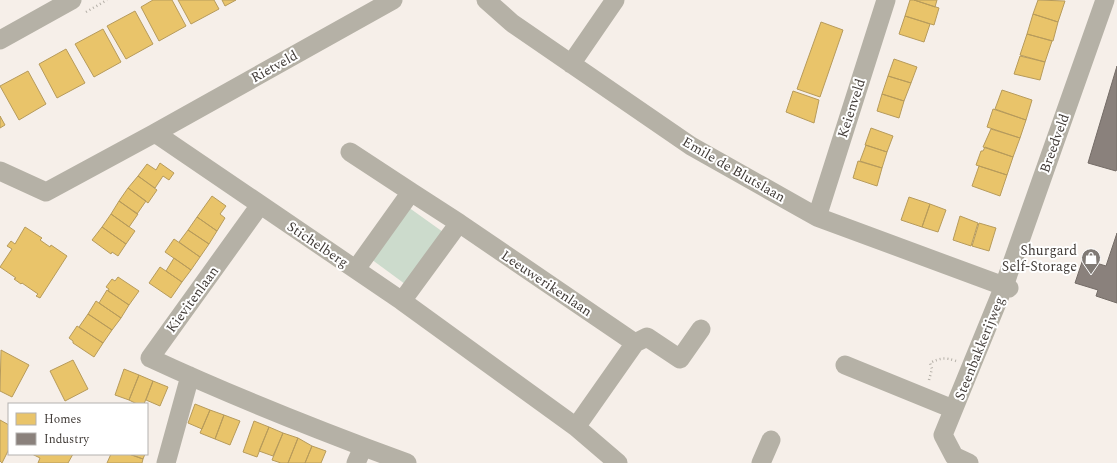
<svg xmlns="http://www.w3.org/2000/svg" width="1117" height="463" font-family="Spectral,serif">
  <style>
    .green { fill: #ccdbcc }
    .homes { fill: #e9c46a; stroke: #b79b5b }
    .industry { fill: #8a817c; stroke: #746c67 }
    .lines { fill: none; stroke-linecap: round; stroke-linejoin: round }
    .path { stroke: #b4afa7; stroke-width: 2.5; stroke-dasharray: 1 3; stroke-linecap: butt }
    .minor { stroke: #b5b1a6; stroke-width: 19 }
    .labels { text-anchor: middle; stroke-width: 4; stroke-linejoin: round; paint-order: stroke }
    .street-label { font-size: 14px; fill: #413b37; stroke: #fff }
    .poi-label { font-size: 14px; fill: #413b37; stroke: #fff; text-anchor: end }
  </style>
  <rect width="100%" height="100%" fill="#f6efe9"/>
  <!-- green -->
  <path class="green" d="M408 207 443 232 405 284 371 259Z"/>
  <!-- homes -->
  <path class="homes" d="M153 0H172L186 26 159 41 141 7Z
    M178 0H214L219 9 191 24Z
    M222 0H236L225 6Z
    M910 0H914L939 8 934 25 905 16Z
    M914 0H937L935 7Z
    M1038 0 1065 1 1058 22 1033 14Z
    M135 11 153 44 126 59 107 26Z
    M1033 14 1058 22 1053 41 1027 34Z
    M905 16 930 24 924 42 899 34Z
    M821 22 843 30 820 97 797 89Z
    M103 29 121 62 94 77 75 44Z
    M1027 34 1052 41 1045 62 1020 55Z
    M66 49 85 83 57 98 39 64Z
    M1020 56 1045 62 1040 80 1014 74Z
    M894 59 917 67 911 83 888 76Z
    M28 71 46 104 19 120 0 86Z
    M888 76 911 83 904 101 882 94Z
    M1002 90 1032 100 1026 120 995 109Z
    M793 91 819 100 814 123 786 112Z
    M882 94 904 101 899 118 877 111Z
    M993 109 1026 120 1020 138 987 127Z
    M0 116 5 125 0 128Z
    M871 128 893 136 887 152 865 145Z
    M991 129 1020 138 1013 157 983 147Z
    M866 145 887 152 882 168 860 161Z
    M985 147 1013 157 1007 175 976 165 981 151H983Z
    M858 161 882 168 877 186 853 178Z
    M160 163 174 173 169 180 163 176 155 188 138 176 147 164 156 170Z
    M979 166 1007 175 1000 196 972 186Z
    M138 176 157 190 148 203 128 188Z
    M128 188 146 201 137 214 119 201Z
    M212 196 226 206 220 214 225 218 217 231 197 217Z
    M909 197 930 204 922 227 901 220Z
    M119 201 138 214 129 227 111 214Z
    M930 204 946 210 938 232 922 227Z
    M111 214 135 231 126 244 102 227Z
    M960 216 978 223 971 246 953 240Z
    M197 217 217 231 209 244 188 230Z
    M979 223 996 228 989 251 972 246Z
    M25 227 42 238 40 240 50 247 51 245 67 256 40 298 36 296 38 294 22 283 21 284 14 279 16 278 0 267 12 249 7 246 11 241 15 244Z
    M102 227 126 244 118 256 112 252 111 254 92 240Z
    M188 230 209 244 200 257 179 242Z
    M174 239 200 257 191 270 165 252Z
    M174 258 191 270 182 282 166 271Z
    M160 267 182 282 171 298 149 283Z
    M118 277 139 291 129 305 108 291 109 289 106 287 112 279 115 281Z
    M107 290 129 305 121 318 99 303Z
    M96 301 121 318 112 330 88 314Z
    M88 314 112 330 103 343 79 327Z
    M77 326 103 343 94 357 73 343V341L69 338Z
    M1 350 29 365 12 397 0 391Z
    M73 360 88 389 65 401 50 371Z
    M124 369 139 375 129 400 115 395Z
    M139 375 153 381 144 404H137L129 400Z
    M153 381 168 387 160 406 146 400Z
    M195 404 210 410 202 429 188 423Z
    M210 410 224 415 215 439 200 433Z
    M224 415 240 421 230 445 215 439Z
    M0 420 9 425V449L2 463 0 461Z
    M254 421 269 427 257 457 243 452Z
    M269 427 283 433 273 456 259 451Z
    M283 433 298 438 288 463H281L272 460Z
    M298 438 312 446 305 463H288Z
    M312 446 326 451 321 463H305Z
    M32 454H73L68 463H38L40 458Z
    M111 454H129L143 459 142 463H107Z
    M129 454H145L143 459Z"/>
  <!-- industry -->
  <path class="industry" d="M1117 66V169L1116 171 1088 163Z
    M1117 233V303L1096 296 1098 290 1075 283 1083 259 1106 266Z"/>
  <g class="lines">
    <!-- path -->
    <path class="path" d="M86 12 107 0
      M929 380 932 369 930 363C940 358 945 357 956 361"/>
    <!-- minor -->
    <path class="minor" d="M486 0 512 23 691 146 817 217 1009 288
      M0 40 72 0
      M571 64 615 0
      M155 133 393 0
      M350 152 411 192
      M0 171 46 192 155 133 402 301 576 427 618 463
      M260 205 150 358C234 397 320 431 407 463
      M817 217 886 0
      M356 269 411 192 459 223 635 343 576 427
      M402 301 459 223
      M635 343 647 337 680 359 701 329
      M845 365 953 409
      M166 463 190 376
      M356 463 363 447
      M761 463 771 440
      M969 463 954 456 943 435 1004 286 1105 0"/>
  </g>
  <!-- icons -->
  <defs>
    <symbol id="shop-pin" viewBox="-11 -11 22 30"><path d="M0 17L-7.5 6A9.5 9.5 0 1 1 7.5 6Z" fill="#807a75" stroke="#fff"/><path d="M-5-2.5h2.3a2.7 3.5 0 0 1 5.4 0H5L5.5 6h-11ZM-1.5-2.5h3a1.5 2.3 0 0 0-3 0Z" fill="#fff"/></symbol>
  </defs>
  <g fill-rule="evenodd">
    <use href="#shop-pin" x="1080" y="247" width="22" height="30"/>
  </g>
  <g class="labels">
    <!-- street labels -->
    <g class="street-label">
      <text transform="translate(274 66) rotate(-29)" y="5">Rietveld</text>
      <text transform="translate(851 108) rotate(-72)" y="5">Keienveld</text>
      <text transform="translate(1054 143) rotate(-70)" y="5">Breedveld</text>
      <text transform="translate(734 169) rotate(30)" y="5">Emile de Blutslaan</text>
      <text transform="translate(318 244) rotate(34)" y="5">Stichelberg</text>
      <text transform="translate(547 283) rotate(34)" y="5">Leeuwerikenlaan</text>
      <text transform="translate(192 299) rotate(-54)" y="5">Kievitenlaan</text>
      <text transform="translate(979 348) rotate(-68)" y="5">Steenbakkerijweg</text>
    </g>
    <!-- poi labels -->
    <g class="poi-label">
      <text x="1077" y="255">Shurgard<tspan x="1077" dy="16">Self-Storage</tspan></text>
    </g>
  </g>
  <!-- legend -->
  <rect x="8" y="403" width="140" height="52" fill="#ffffff" stroke="#b3b1af"/>
  <rect x="16" y="413" width="20" height="12" fill="#e9c46a" stroke="#b3b1af"/>
  <text x="44" y="423" font-size="12" fill="#413b37">Homes</text>
  <rect x="16" y="433" width="20" height="12" fill="#8a817c" stroke="#b3b1af"/>
  <text x="44" y="443" font-size="12" fill="#413b37">Industry</text>
</svg>
